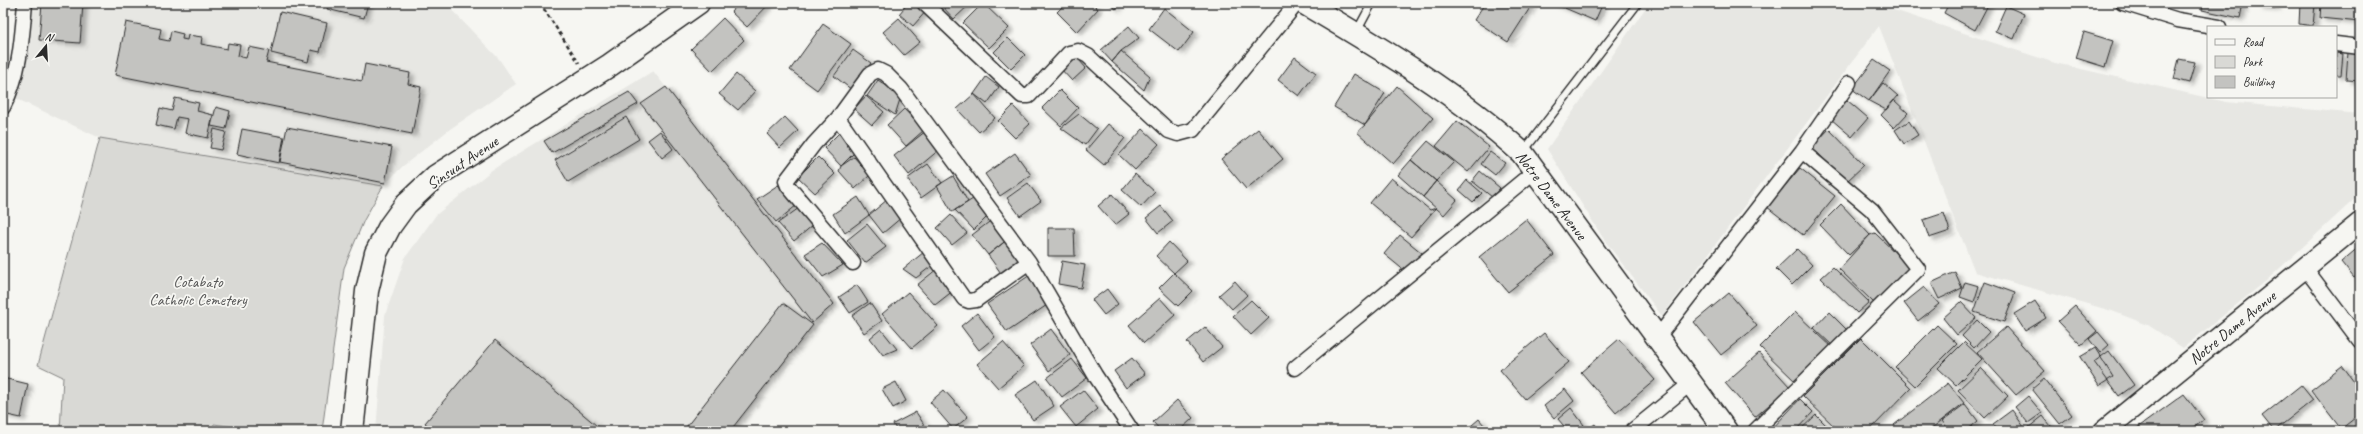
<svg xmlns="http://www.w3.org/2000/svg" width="2363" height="434" font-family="Caveat,sans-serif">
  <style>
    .built { fill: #e7e7e3 }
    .green { fill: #d9d9d5; stroke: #828280 }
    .building { fill: #c3c3c0; stroke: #2b2b2b; filter: url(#shadow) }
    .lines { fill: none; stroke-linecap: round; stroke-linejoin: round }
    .lane-casing { stroke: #2b2b2b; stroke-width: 10 }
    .street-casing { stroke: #2b2b2b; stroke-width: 17 }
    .secondary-casing { stroke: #2b2b2b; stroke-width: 23 }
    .primary-casing { stroke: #2b2b2b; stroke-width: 25 }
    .path { stroke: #2b2b2b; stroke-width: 2.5; stroke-dasharray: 4 3; stroke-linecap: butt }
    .lane { stroke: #f6f6f2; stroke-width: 7 }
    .street { stroke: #f6f6f2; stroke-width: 14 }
    .secondary { stroke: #f6f6f2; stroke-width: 20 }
    .primary { stroke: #f6f6f2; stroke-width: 22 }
    .labels { text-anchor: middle; stroke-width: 3.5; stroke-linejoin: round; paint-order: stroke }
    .street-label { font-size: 16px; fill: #2b2b2b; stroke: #f6f6f2 }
    .park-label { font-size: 16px; fill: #565656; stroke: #f6f6f2 }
  </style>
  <defs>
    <filter id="shadow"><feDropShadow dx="4.5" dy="2.5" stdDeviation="2" flood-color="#0004"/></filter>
  </defs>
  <rect width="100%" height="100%" fill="#f6f6f2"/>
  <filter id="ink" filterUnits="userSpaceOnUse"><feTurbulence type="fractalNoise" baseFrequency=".025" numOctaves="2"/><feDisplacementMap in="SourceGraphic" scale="8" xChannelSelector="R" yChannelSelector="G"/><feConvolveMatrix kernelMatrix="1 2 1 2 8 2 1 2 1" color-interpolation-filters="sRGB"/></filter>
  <g filter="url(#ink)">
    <!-- built -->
    <path class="built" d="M31 3H445L499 59 516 84 450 129 403 166 383 186 100 138 15 98 24 74 28 54Z
      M1649 3H1888L1891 9 2055 63 2226 102 2360 114V194L2266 281 2183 348 2148 325 2112 311 1975 272 1879 26 1662 316 1605 241 1547 149Z
      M653 71 763 209 810 264 838 304 795 351 733 431H376L385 315 405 258 436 215 492 170Z"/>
    <!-- green -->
    <path class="green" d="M100 138 383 186 364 220 344 268 322 431H261L214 424 212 431H60L63 377 38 365Z"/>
    <!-- building -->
    <path class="building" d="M42 3H83L80 43 39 40Z
      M329 3H368L364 18 327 9Z
      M739 3H770L747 27 731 12Z
      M908 3H918L927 10 913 26 899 14Z
      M944 3H971L954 19 941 5Z
      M983 3 1009 28 989 48 963 23Z
      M1066 3H1092L1098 9 1077 32 1057 12Z
      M1108 3H1120L1116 9Z
      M1485 3H1533L1508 42 1474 20Z
      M1553 3H1603L1595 21Z
      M1949 3H1989L1975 30 1944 13Z
      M2203 3H2243L2240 18 2202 10Z
      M2259 3H2275V8L2259 7Z
      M2300 3 2315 4 2313 26 2299 24Z
      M2321 3H2360V22L2320 18Z
      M2006 6 2024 14 2014 39 1995 31Z
      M1164 8 1194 32 1179 52 1149 29Z
      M280 12 327 23 320 52 311 50 308 62 271 53Z
      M723 18 744 40 712 71 691 49Z
      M899 18 920 42 904 55 883 32Z
      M126 22 161 29 159 39 169 41 171 31 183 34 182 39 187 40 188 35 202 37 201 44 227 49 228 43 240 45 238 56 246 58 249 47 269 51 266 62 362 81 365 64 410 73 408 84 421 87 412 134 115 75Z
      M823 24 851 44 817 90 790 70Z
      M1129 26 1139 38 1121 51 1112 62 1101 50Z
      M2084 32 2113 41 2105 67 2076 58Z
      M1008 38 1025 55 1011 69 994 52Z
      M853 50 871 63 852 90 834 76Z
      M1121 51 1150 76 1144 90 1112 62Z
      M2348 52 2360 53V81L2346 80Z
      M1073 53 1086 68 1072 81 1059 67Z
      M2336 53 2343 54 2341 75H2336Z
      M1295 57 1316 73 1299 96 1278 80Z
      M2179 59 2195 62 2189 83 2174 79Z
      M1874 60 1890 71 1869 101 1852 89Z
      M736 74 755 91 738 110 719 94Z
      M1354 74 1385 93 1365 125 1334 107Z
      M986 77 999 87 987 104 974 94Z
      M878 80 901 96 895 115 867 96Z
      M1883 83 1898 96 1886 110 1869 101Z
      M1397 86 1433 118 1393 164 1357 132 1365 125Z
      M666 87 834 304 812 323 641 104Z
      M1060 90 1078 108 1061 126 1042 108Z
      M629 92 638 104 552 153 544 141Z
      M974 94 995 118 979 132 957 109Z
      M866 96 884 112 872 125 854 109Z
      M175 98 199 103 197 111 213 115 208 138 185 133 188 119 177 117 174 129 156 125 160 108 172 111Z
      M1847 100 1868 118 1852 137 1831 119Z
      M1894 100 1908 113 1894 128 1881 115Z
      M1013 106 1030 124 1015 138 998 121Z
      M216 107 230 111 226 129 211 126Z
      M904 109 924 130 906 146 887 125Z
      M1079 114 1097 129 1085 145 1061 128Z
      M626 117 639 139 568 182 555 160Z
      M785 117 798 131 780 148 767 134Z
      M1457 121 1489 147 1468 172 1436 146Z
      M1909 121 1918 135 1904 144 1895 130Z
      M1108 124 1125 138 1104 165 1086 150Z
      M287 127 392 147 385 183 280 162Z
      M214 129 226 132 221 150 210 148Z
      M242 129 284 137 279 163 237 154Z
      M1143 129 1159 144 1135 170 1119 155Z
      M1258 129 1283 159 1246 189 1221 159Z
      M1829 129 1864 165 1846 182 1812 147Z
      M660 131 673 149 662 158 648 140Z
      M926 131 940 149 909 175 894 156Z
      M839 133 856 151 841 166 824 148Z
      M1428 141 1454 162 1436 181 1411 160Z
      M1490 152 1505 163 1495 175 1481 164Z
      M1015 153 1031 175 1000 196 985 174Z
      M818 157 835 174 815 193 798 177Z
      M854 157 870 175 855 189 839 171 841 166Z
      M1411 160 1436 181 1423 197 1398 175Z
      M928 164 942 183 921 198 907 179Z
      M1800 168 1835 196 1803 235 1767 207Z
      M1480 171 1500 188 1492 197 1472 181Z
      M1135 174 1155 192 1141 207 1122 190Z
      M953 176 968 202 952 212 937 186Z
      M1391 178 1430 210 1436 208 1411 237 1370 203Z
      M1467 180 1482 193 1473 202 1459 190Z
      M1436 181 1457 200 1444 215 1423 197Z
      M1028 183 1041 201 1020 216 1007 198Z
      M778 185 797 205 776 222 757 199Z
      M1112 194 1129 214 1115 225 1098 206Z
      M858 197 869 215 845 233 833 214Z
      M888 199 902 217 883 233 869 215Z
      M973 199 989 215 974 230 955 210Z
      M1841 204 1870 235 1849 255 1820 225Z
      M1161 206 1173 221 1158 233 1146 218Z
      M799 208 813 225 794 241 778 223Z
      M1944 213 1950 231 1929 238 1923 220Z
      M951 215 967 233 952 245 937 228Z
      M993 219 1008 239 988 255 972 235Z
      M1526 219 1554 255 1508 292 1479 257Z
      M867 224 886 247 865 263 847 240Z
      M1048 228H1074L1075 256H1048Z
      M1875 233 1910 267 1874 303 1839 269 1870 235Z
      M1400 235 1422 253 1406 272 1384 254Z
      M1008 239 1025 260 1003 276 988 255Z
      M1169 242 1187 261 1174 273 1156 256Z
      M822 243 843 265 823 277 805 254Z
      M2360 246V273L2354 278 2341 262Z
      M1797 249 1812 265 1792 285 1776 269Z
      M924 252 934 264 916 278 903 269Z
      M1062 261 1085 265 1081 288 1058 284Z
      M1833 267 1869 302 1857 313 1821 278Z
      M937 269 954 290 935 305 917 285Z
      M1955 272 1962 288 1939 299 1931 283Z
      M1174 273 1193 291 1178 306 1159 288Z
      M1030 275 1050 303 1007 332 987 304Z
      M1235 281 1247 295 1232 309 1219 295Z
      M1965 282 1979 286 1974 302 1960 297Z
      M1985 282 2015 293 2004 322 1974 312Z
      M857 285 868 302 850 313 839 297Z
      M1924 287 1939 304 1918 321 1904 303Z
      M1107 289 1118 304 1104 315 1092 300Z
      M908 292 938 326 912 348 882 314Z
      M1729 293 1757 326 1721 355 1694 322Z
      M1160 298 1175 315 1144 343 1129 325Z
      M1251 300 1269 318 1251 335 1233 316Z
      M2035 301 2046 318 2025 331 2014 314Z
      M1961 302 1976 318 1957 335 1943 318Z
      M783 303 813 325 730 431H683Z
      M870 303 882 321 864 333 852 316Z
      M2075 306 2097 331 2081 345 2058 321Z
      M1795 312 1835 350 1800 386 1760 347Z
      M1829 312 1850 333 1835 348 1814 328Z
      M977 313 995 337 979 350 961 326Z
      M1977 320 1989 332 1974 348 1962 336Z
      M1937 325 1957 344 1915 386 1895 367Z
      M1205 327 1222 347 1203 362 1187 342Z
      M2006 327 2045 371 2016 395 1977 352Z
      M881 329 897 349 883 355 870 338Z
      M1051 329 1070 355 1049 371 1030 345Z
      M2098 332 2109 345 2100 353 2089 339Z
      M1544 333 1569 362 1525 399 1500 370Z
      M1861 338 1911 388 1869 431H1839L1803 396Z
      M1619 339 1655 380 1616 413 1581 372Z
      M495 340 603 431H434L425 423Z
      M1003 342 1024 366 998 388 977 364Z
      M1964 342 1982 359 1956 385 1938 368Z
      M2095 348 2113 377 2099 386 2080 357Z
      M2109 351 2134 385 2119 396 2094 362Z
      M1759 353 1790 387 1755 417 1725 383Z
      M1132 358 1145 374 1126 388 1114 371Z
      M1072 359 1087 378 1062 397 1047 378Z
      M2342 366 2360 390V414L2341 429 2311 390Z
      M1981 368 2008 396 1985 418 1958 390Z
      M3 378 28 384 21 418 3 414Z
      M2044 379 2072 415 2060 424 2032 389Z
      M1037 380 1054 406 1033 420 1015 395Z
      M896 382 906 401 893 408 882 389Z
      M1948 383 1964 403 1928 431H1899L1894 425Z
      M2301 385 2313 400 2274 431 2262 416Z
      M1565 389 1574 401 1554 418 1544 406Z
      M944 390 968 417 953 429 930 402Z
      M1083 390 1098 409 1076 427 1060 407Z
      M2184 394 2204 420 2189 431H2133Z
      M2028 396 2042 413 2028 423 2015 407Z
      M1800 399 1813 412 1795 431H1770Z
      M1177 400 1193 418 1179 431H1161L1153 422Z
      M1965 404 1978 421 1966 431H1950L1942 421Z
      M1571 408 1584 425 1576 431H1568L1558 419Z
      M2012 410 2024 427 2019 431H1998L1993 424Z
      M916 412 928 431H897L893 424Z
      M1816 415 1832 431H1799Z
      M2043 416 2055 431H2031L2028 428Z
      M1479 419 1489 431H1465Z
      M2360 422V431H2348Z
      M1595 424 1599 431H1585Z"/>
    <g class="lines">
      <defs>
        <path id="lane" d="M1357 31 1372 3
          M1523 152 1638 3"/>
        <path id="street" d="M924 3 1022 96H1029L1069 53 1078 51 1088 56 1169 131 1178 134 1193 130 1297 3
          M2123 3 2178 20 2219 27
          M2336 44 2360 47
          M3 107C20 75 22 38 25 3
          M838 118 964 299 969 301 976 300 1029 262
          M853 263 788 186 786 181 814 144 838 118 870 74 878 70 886 74 901 89 1029 262 1095 375 1132 431
          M2305 268 2360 341
          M1657 338 1802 151 1849 83
          M1295 368 1536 170
          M1632 431 1691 383
          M1755 431 1918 269 1872 210 1802 151"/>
        <path id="secondary" d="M2104 431 2360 223"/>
        <path id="primary" d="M1304 3C1380 48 1457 93 1522 153L1726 431
          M352 431 367 291 376 253 390 226 406 204 436 176 610 65 698 3"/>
      </defs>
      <!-- lane casing -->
      <use href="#lane" class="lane-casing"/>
      <!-- street casing -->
      <use href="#street" class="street-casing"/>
      <!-- secondary casing -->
      <use href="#secondary" class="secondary-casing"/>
      <!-- primary casing -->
      <use href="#primary" class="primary-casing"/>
      <!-- path -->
      <path class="path" d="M540 3 579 63"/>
      <!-- lane -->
      <use href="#lane" class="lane"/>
      <!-- street -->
      <use href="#street" class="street"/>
      <!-- secondary -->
      <use href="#secondary" class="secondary"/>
      <!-- primary -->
      <use href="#primary" class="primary"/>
    </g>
  </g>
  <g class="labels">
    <!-- street labels -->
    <g class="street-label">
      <text transform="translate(462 162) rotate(-34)" y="6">Sinsuat Avenue</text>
      <text transform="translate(1552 195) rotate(53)" y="6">Notre Dame Avenue</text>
      <text transform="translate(2232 327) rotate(-39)" y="6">Notre Dame Avenue</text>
    </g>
    <!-- park labels -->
    <g class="park-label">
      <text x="198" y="287">Cotabato<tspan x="198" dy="18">Catholic Cemetery</tspan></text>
    </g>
  </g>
  <!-- margin -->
  <rect width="2363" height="434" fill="none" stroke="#f6f6f2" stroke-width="16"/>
  <rect x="8" y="8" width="2347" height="418" fill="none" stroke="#2b2b2b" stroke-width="1.5" filter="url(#ink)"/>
  <!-- legend -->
  <rect x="2207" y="26" width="130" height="72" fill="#f6f6f2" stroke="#a5a5a2"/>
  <rect x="2215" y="39" width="20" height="6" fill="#f6f6f2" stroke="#a5a5a2"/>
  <text x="2243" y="46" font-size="12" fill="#2b2b2b">Road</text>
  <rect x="2215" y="56" width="20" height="12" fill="#d9d9d5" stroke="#a5a5a2"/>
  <text x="2243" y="66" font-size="12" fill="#2b2b2b">Park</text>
  <rect x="2215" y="76" width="20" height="12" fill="#c3c3c0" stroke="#a5a5a2"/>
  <text x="2243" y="86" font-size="12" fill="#2b2b2b">Building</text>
  <!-- north arrow -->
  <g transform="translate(46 46) rotate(18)" stroke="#f6f6f2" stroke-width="3" paint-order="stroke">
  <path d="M0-3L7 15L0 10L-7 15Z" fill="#2b2b2b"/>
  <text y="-6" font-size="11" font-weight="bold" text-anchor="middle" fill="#2b2b2b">N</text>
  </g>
</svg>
